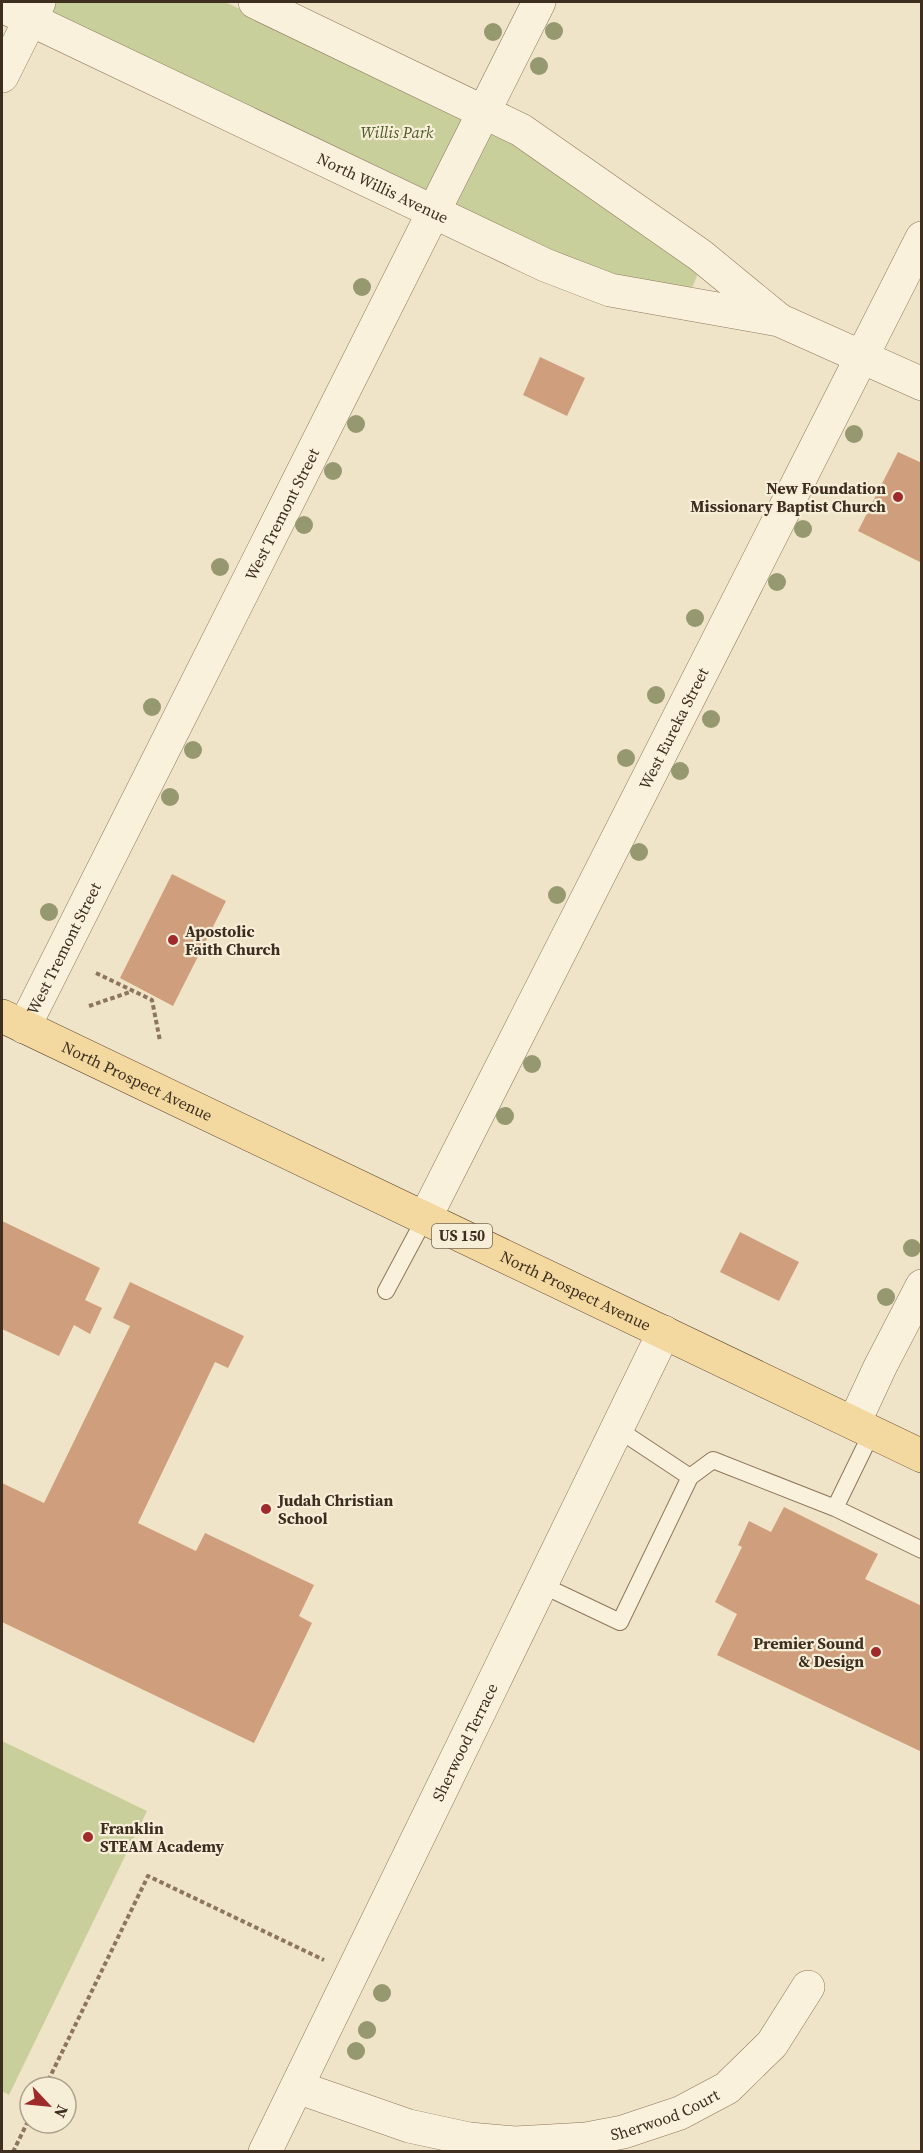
<svg xmlns="http://www.w3.org/2000/svg" width="923" height="2153" font-family="'Source Serif 4',serif">
  <style>
    .green { fill: #c9cf9b }
    .building { fill: #cf9f7d }
    .lines { fill: none; stroke-linecap: round; stroke-linejoin: round }
    .lane-casing { stroke: #8d765c; stroke-width: 18 }
    .street-casing { stroke: #8d765c; stroke-width: 34 }
    .primary-casing { stroke: #5b4430; stroke-width: 34 }
    .path { stroke: #8d765c; stroke-width: 4; stroke-dasharray: 4.5 3; stroke-linecap: butt }
    .lane { stroke: #faf1dc; stroke-width: 16 }
    .street { stroke: #faf1dc; stroke-width: 33 }
    .primary { stroke: #f3d9a0; stroke-width: 33 }
    .tree { fill: #96986f }
    .poi-dot { fill: #9e2a2b; stroke: #f7eed8; stroke-width: 2 }
    .labels { text-anchor: middle; stroke-width: 4.5; stroke-linejoin: round; paint-order: stroke }
    .shield { fill: #f7eed8; stroke: #756857; stroke-width: 1.5 }
    .shield-label { font-size: 15px; font-weight: bold; fill: #3d2e20 }
    .park-label { font-size: 16px; font-style: italic; fill: #4d5a26; stroke: #f7eed8 }
    .street-label { font-size: 16px; fill: #3d2e20; stroke: #f7eed8 }
    .poi-label { font-size: 16px; font-weight: bold; fill: #3d2e20; stroke: #f7eed8; text-anchor: start }
  </style>
  <rect width="100%" height="100%" fill="#f0e4c8"/>
  <!-- green -->
  <path class="green" d="M25 2H225L419 93 539 156 695 267 697 276 693 286 686 290 616 278 545 250Z
    M2 1741 147 1811 9 2095 2 2091Z"/>
  <!-- building -->
  <path class="building" d="M540 357 585 378 567 416 523 395Z
    M898 452 922 463V563L858 531Z
    M172 874 226 901 173 1006 120 978Z
    M2 1221 100 1268 85 1300 102 1308 90 1334 74 1325 59 1356 2 1329Z
    M740 1232 799 1262 779 1301 720 1272Z
    M130 1282 244 1336 228 1368 215 1362 138 1523 196 1551 205 1533 314 1585 299 1616 312 1623 254 1743 2 1622V1483L44 1503 130 1326 113 1318Z
    M784 1507 878 1554 865 1579 922 1606V1752L717 1655 737 1614 715 1602 742 1547 738 1545 749 1521 771 1532Z"/>
  <g class="lines">
    <defs>
      <path id="lane" d="M386 1291 425 1218
        M616 1428 690 1477
        M872 1432 835 1508 922 1550
        M542 1585 620 1622 690 1477 713 1460 835 1508"/>
      <g id="street">
        <path d="M255 2 521 130 700 255 778 319"/>
        <path id="s1" d="M2 6 545 265 610 290 779 320 922 384"/>
        <path d="M2 76 39 2"/>
        <path id="s2" d="M24 1027 539 2"/>
        <path id="s3" d="M425 1218 922 238"/>
        <path d="M854 1423 880 1367 922 1286"/>
        <path id="s4" d="M297 2087 409 2126 469 2139 515 2143 586 2139 623 2132 680 2113 727 2088 772 2044 808 1987"/>
        <path id="s5" d="M265 2152 664 1332"/>
      </g>
      <g id="primary">
        <path id="s6" d="M2 1016 922 1456"/>
      </g>
    </defs>
    <!-- lane casing -->
    <use href="#lane" class="lane-casing"/>
    <!-- street casing -->
    <use href="#street" class="street-casing"/>
    <!-- primary casing -->
    <use href="#primary" class="primary-casing"/>
    <!-- path -->
    <path class="path" d="M96 973 152 1000 160 1041
      M89 1006 133 991
      M45 2087 148 1876 324 1960
      M13 2152 30 2117"/>
    <!-- lane -->
    <use href="#lane" class="lane"/>
    <!-- street -->
    <use href="#street" class="street"/>
    <!-- primary -->
    <use href="#primary" class="primary"/>
  </g>
  <!-- trees -->
  <g class="tree">
    <circle cx="554" cy="31" r="9"/>
    <circle cx="493" cy="32" r="9"/>
    <circle cx="539" cy="66" r="9"/>
    <circle cx="362" cy="287" r="9"/>
    <circle cx="356" cy="424" r="9"/>
    <circle cx="854" cy="434" r="9"/>
    <circle cx="333" cy="471" r="9"/>
    <circle cx="304" cy="525" r="9"/>
    <circle cx="803" cy="529" r="9"/>
    <circle cx="220" cy="567" r="9"/>
    <circle cx="777" cy="582" r="9"/>
    <circle cx="695" cy="618" r="9"/>
    <circle cx="656" cy="695" r="9"/>
    <circle cx="152" cy="707" r="9"/>
    <circle cx="711" cy="719" r="9"/>
    <circle cx="193" cy="750" r="9"/>
    <circle cx="626" cy="758" r="9"/>
    <circle cx="680" cy="771" r="9"/>
    <circle cx="170" cy="797" r="9"/>
    <circle cx="639" cy="852" r="9"/>
    <circle cx="557" cy="895" r="9"/>
    <circle cx="49" cy="912" r="9"/>
    <circle cx="532" cy="1064" r="9"/>
    <circle cx="505" cy="1116" r="9"/>
    <circle cx="912" cy="1248" r="9"/>
    <circle cx="886" cy="1297" r="9"/>
    <circle cx="382" cy="1993" r="9"/>
    <circle cx="367" cy="2030" r="9"/>
    <circle cx="356" cy="2051" r="9"/>
  </g>
  <!-- markers -->
  <g class="poi-dot">
    <circle cx="898" cy="497" r="6"/>
    <circle cx="173" cy="940" r="6"/>
    <circle cx="266" cy="1509" r="6"/>
    <circle cx="876" cy="1652" r="6"/>
    <circle cx="88" cy="1837" r="6"/>
  </g>
  <g class="labels">
    <!-- shield labels -->
    <rect class="shield" x="432" y="1224" width="60" height="24" rx="4.5"/>
    <g class="shield-label">
      <text x="462" y="1241">US 150</text>
    </g>
    <!-- park labels -->
    <g class="park-label">
      <text x="397" y="138">Willis Park</text>
    </g>
    <!-- street labels -->
    <g class="street-label">
      <text dy="6" stroke="none"><textPath href="#s1" startOffset="422">North Willis Avenue</textPath></text>
      <text dy="6" stroke="none"><textPath href="#s2" startOffset="574">West Tremont Street</textPath></text>
      <text dy="6" stroke="none"><textPath href="#s3" startOffset="549">West Eureka Street</textPath></text>
      <text dy="6" stroke="none"><textPath href="#s2" startOffset="88">West Tremont Street</textPath></text>
      <text dy="6" stroke="none"><textPath href="#s6" startOffset="150">North Prospect Avenue</textPath></text>
      <text dy="6" stroke="none"><textPath href="#s6" startOffset="636">North Prospect Avenue</textPath></text>
      <text dy="6" stroke="none"><textPath href="#s5" startOffset="456">Sherwood Terrace</textPath></text>
      <text dy="6" stroke="none"><textPath href="#s4" startOffset="380">Sherwood Court</textPath></text>
    </g>
    <!-- poi labels -->
    <g class="poi-label">
      <text x="886" y="494" text-anchor="end">New Foundation<tspan x="886" dy="18">Missionary Baptist Church</tspan></text>
      <text x="185" y="937">Apostolic<tspan x="185" dy="18">Faith Church</tspan></text>
      <text x="278" y="1506">Judah Christian<tspan x="278" dy="18">School</tspan></text>
      <text x="864" y="1649" text-anchor="end">Premier Sound<tspan x="864" dy="18">&amp; Design</tspan></text>
      <text x="100" y="1834">Franklin<tspan x="100" dy="18">STEAM Academy</tspan></text>
    </g>
  </g>
  <!-- border -->
  <rect width="923" height="2153" fill="none" stroke="#3d2e20" stroke-width="6"/>
  <!-- north arrow -->
  <g transform="translate(48 2105) rotate(116)"><circle r="28" fill="#f7eed8" stroke="#ada18e" stroke-width="1.5"/>
  <path d="M0-4.5L10 22L0 15L-10 22Z" fill="#9e2a2b"/>
  <text y="-9" font-size="16" font-weight="bold" text-anchor="middle" fill="#3d2e20">N</text>
  </g>
</svg>
